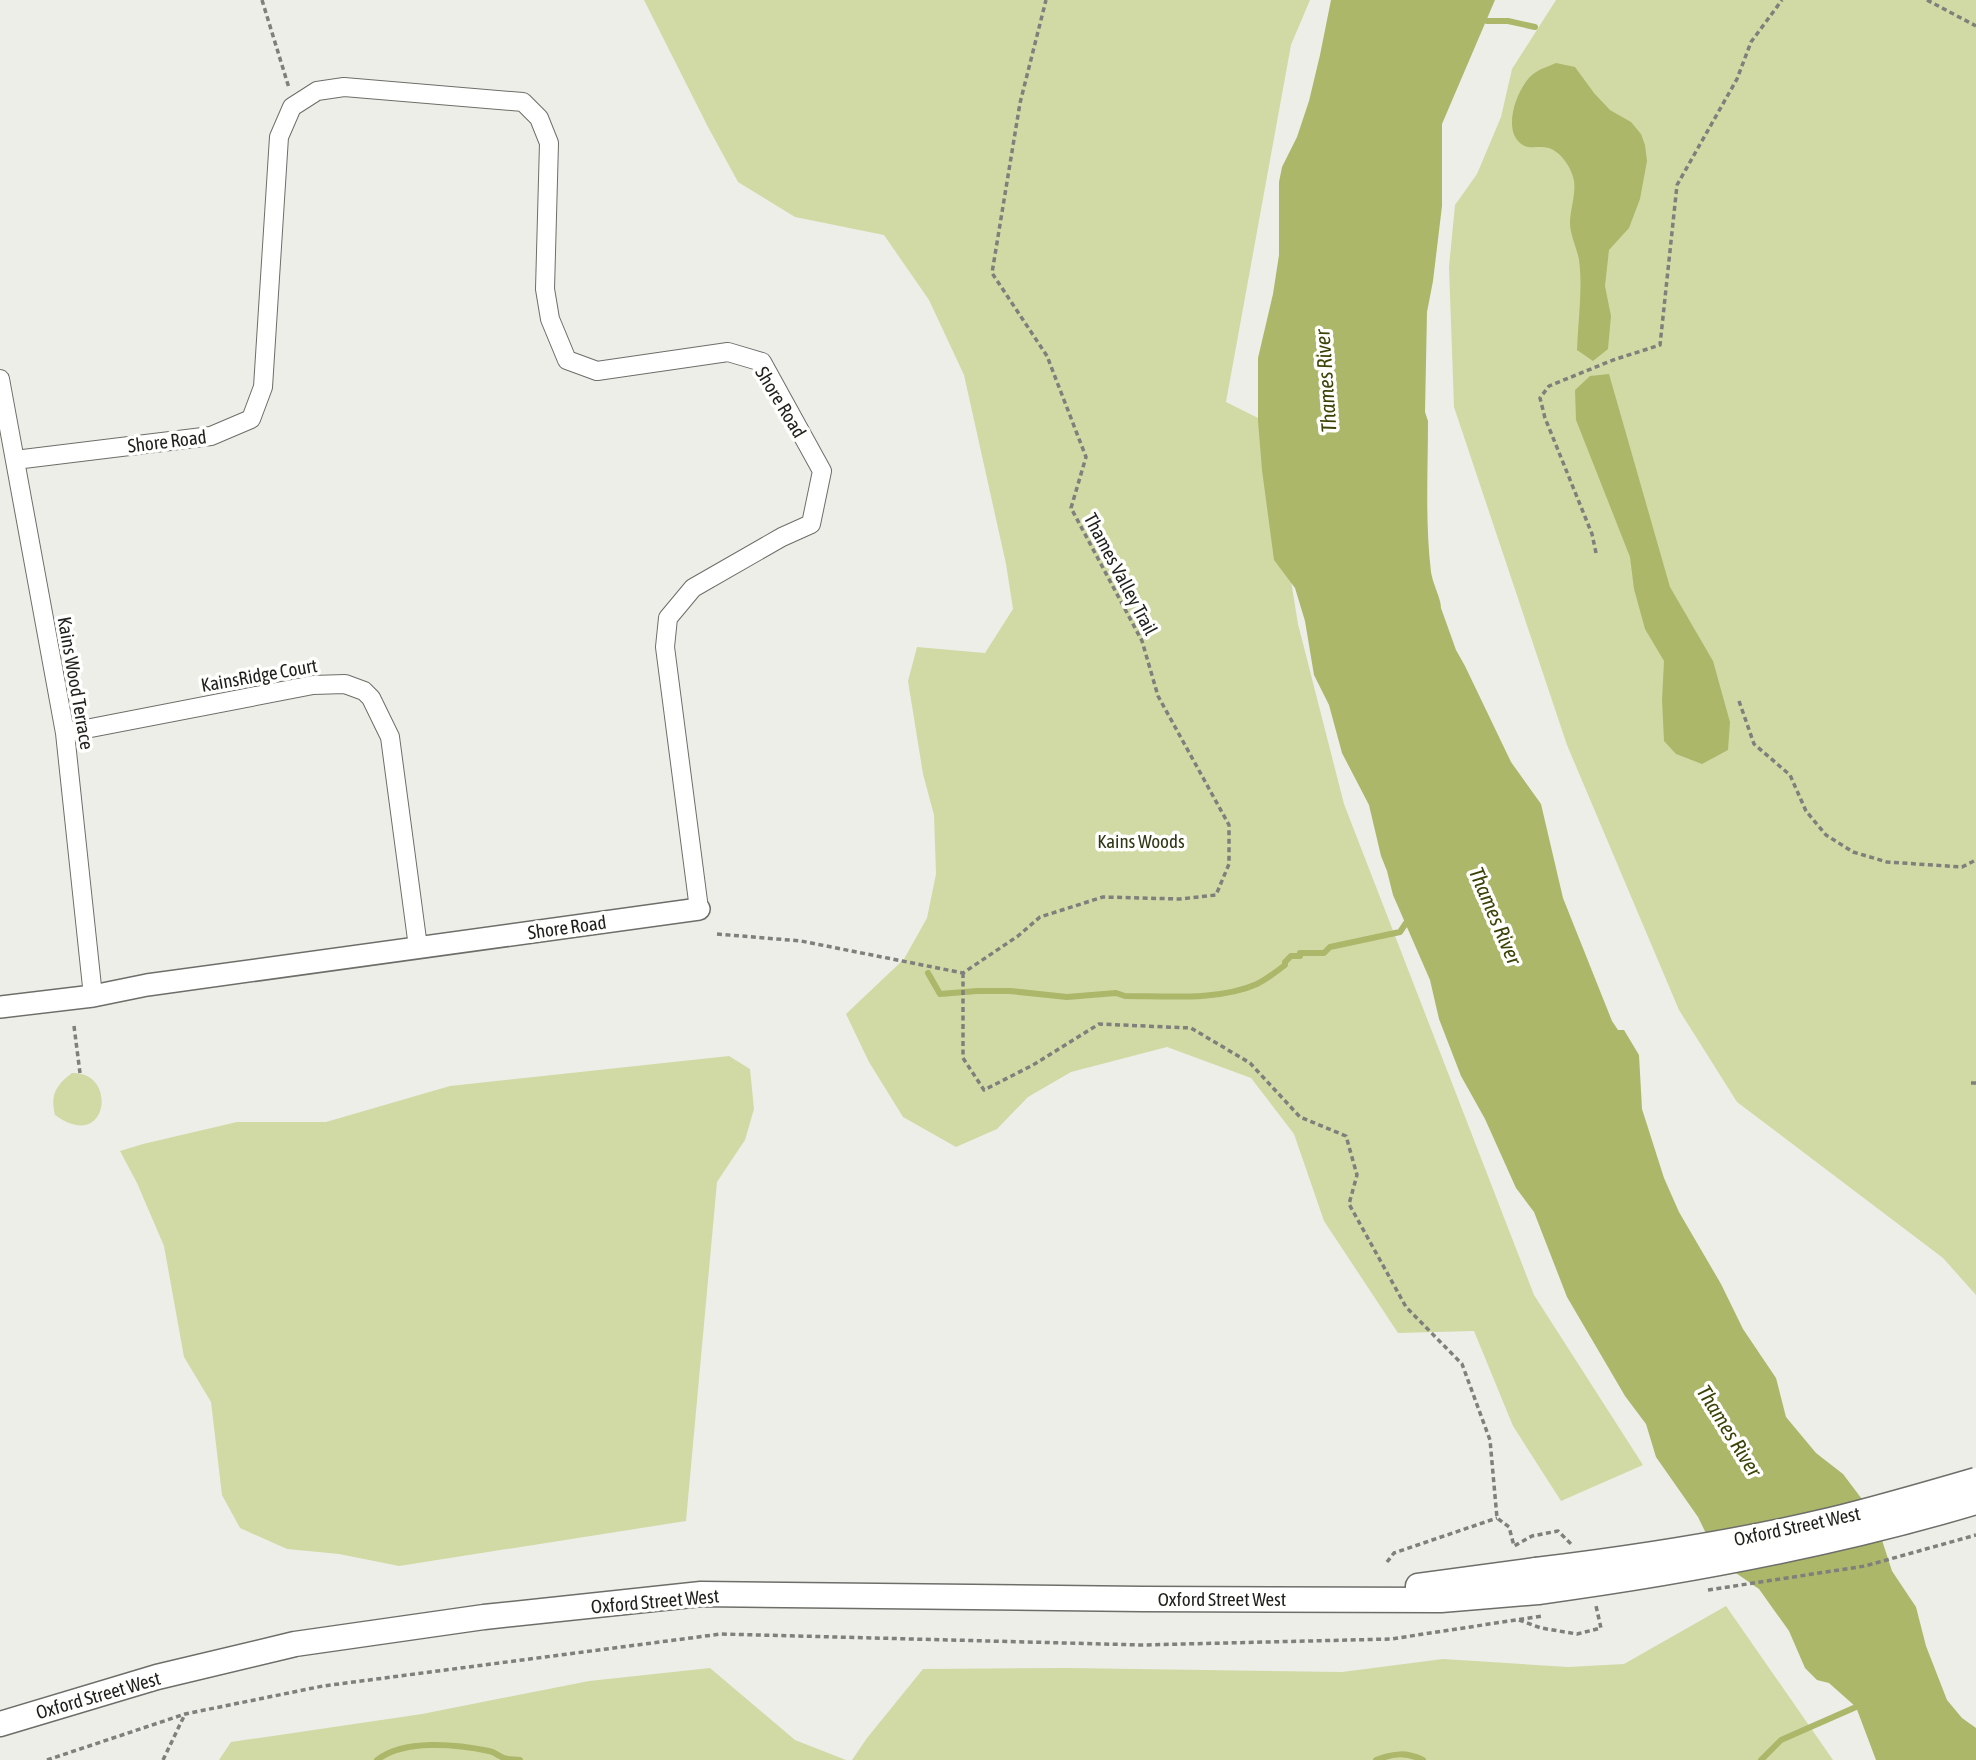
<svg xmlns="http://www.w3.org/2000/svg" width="1976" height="1760" font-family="'Asap Condensed',sans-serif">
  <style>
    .green { fill: #d1daa5 }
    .water { fill: #acb76a }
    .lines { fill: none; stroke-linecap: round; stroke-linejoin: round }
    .stream { stroke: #acb76a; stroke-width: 6 }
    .minor-casing { stroke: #6d6e69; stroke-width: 20 }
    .tertiary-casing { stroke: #6d6e69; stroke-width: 24 }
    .secondary-casing { stroke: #6d6e69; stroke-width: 27 }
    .path { stroke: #7f7f7b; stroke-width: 3.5; stroke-dasharray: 5 3.5; stroke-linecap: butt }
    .minor { stroke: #fff; stroke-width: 18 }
    .tertiary { stroke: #fff; stroke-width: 21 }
    .secondary { stroke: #fff; stroke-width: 24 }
    .secondary-bridge-casing { stroke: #6d6e69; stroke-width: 27; stroke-linecap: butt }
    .path-bridge { stroke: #7f7f7b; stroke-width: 3.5; stroke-dasharray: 5 3.5; stroke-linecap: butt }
    .secondary-bridge { stroke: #fff; stroke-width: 24 }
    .labels { text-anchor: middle; stroke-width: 7; stroke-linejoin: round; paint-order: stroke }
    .street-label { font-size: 19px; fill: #1f1f1d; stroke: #fffffe }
    .park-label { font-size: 19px; fill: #323715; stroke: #fffffe }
    .water-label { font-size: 21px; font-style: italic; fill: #3d4306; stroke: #fffffe }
  </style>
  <rect width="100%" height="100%" fill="#edeee8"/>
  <!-- green -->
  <path class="green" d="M644 0H1310L1291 45 1226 402 1272 425 1271 455 1298 624 1344 804 1534 1295 1643 1465 1561 1501 1513 1426 1474 1331 1398 1333 1324 1221 1294 1134 1251 1078 1167 1047 1071 1072 1028 1097 997 1129 956 1147 903 1117 869 1062 846 1014 904 959 927 918 936 874 934 815 923 774 908 681 917 647 985 653 1013 609 1006 564 964 375 929 300 884 235 795 217 738 182 708 127Z
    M1556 0H1976V1295L1943 1258 1737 1102 1679 1010 1567 745 1454 407 1449 267 1455 205 1477 174 1501 117 1512 69Z
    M729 1056 750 1069 754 1109 745 1140 717 1182 686 1521 399 1566 339 1554 287 1549 240 1528 222 1495 211 1402 184 1357 164 1246 137 1183 120 1151 143 1144 237 1122H326L450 1086Z
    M72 1073C119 1071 108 1154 55 1115 50 1095 56 1085 72 1073Z
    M1726 1606 1833 1760H852L867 1738 923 1669 1069 1668 1342 1672 1443 1659 1568 1667 1624 1664Z
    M710 1668 795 1740 846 1760H219L231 1742 422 1714 589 1681Z"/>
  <!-- water -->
  <path class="water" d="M1331 0H1495L1442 124V206L1433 281 1427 312 1425 412 1428 421C1428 471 1425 522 1431 572 1433 585 1441 598 1441 608L1456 650 1465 666 1511 762 1541 804 1563 898 1612 1021 1618 1030H1624L1639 1055 1642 1109 1664 1178 1679 1212 1721 1284 1743 1329 1776 1378 1786 1417 1816 1453 1843 1474 1877 1519 1880 1534 1892 1571 1916 1607 1926 1646 1947 1700 1962 1718 1976 1728V1760H1876L1856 1707 1829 1683 1817 1680 1805 1668 1789 1631 1759 1589 1720 1562 1698 1517 1656 1457 1646 1424 1625 1396 1567 1297 1534 1212 1516 1188 1485 1119 1461 1076 1439 1019 1430 980 1393 895 1387 871 1381 856 1369 805 1342 753 1329 705 1314 675 1305 621 1295 588 1274 560 1262 470 1258 421V358L1273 294 1279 255V182L1282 167 1297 137 1309 101 1320 55Z
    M1556 63 1575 67 1594 93 1610 110 1631 122 1641 134 1645 145 1647 161 1640 199 1629 228 1609 250 1605 286 1611 316 1608 349 1593 361 1577 350C1578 320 1583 289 1579 260 1577 248 1570 235 1570 223 1570 210 1576 194 1574 181 1572 168 1561 152 1549 148 1538 145 1527 151 1519 142 1502 126 1519 82 1536 72 1542 68 1550 66 1556 63Z
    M1609 374 1670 587 1713 661 1730 722 1728 750 1702 764 1676 754 1664 741 1662 700 1664 661 1645 629 1634 589 1630 557 1576 420 1575 390 1590 376Z"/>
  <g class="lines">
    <!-- stream -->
    <path class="stream" d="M1487 21H1508L1535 27
      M928 973 940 994 977 991H1010L1067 997 1116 993 1125 996C1166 996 1219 1001 1257 984 1267 979 1276 972 1285 965V962L1291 956H1300V953H1324L1330 947 1400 932 1410 917
      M377 1760C404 1739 456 1744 489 1751 495 1752 498 1756 504 1758 508 1760 515 1759 520 1760
      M1376 1760C1394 1753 1406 1752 1423 1760
      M1761 1760 1781 1740 1856 1707 1862 1703"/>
    <defs>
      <path id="minor" d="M0 379 65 733 93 996
        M15 460 211 436 251 419 263 387 279 137 292 107 317 91 344 87 523 102 539 118 549 143 545 289 550 319 567 360 597 371 728 352 762 362 822 471 811 524 782 537 693 588 668 618 665 647 699 909
        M65 733 313 685 345 684 364 691 371 698 390 737 418 947"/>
      <path id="tertiary" d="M0 1007 93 996 147 985 699 909"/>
      <path id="secondary" d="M1418 1586 1536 1570
        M0 1724 157 1677 295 1644 484 1617 701 1594 1142 1599 1441 1600 1538 1592"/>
    </defs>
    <!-- minor casing -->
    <use href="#minor" class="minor-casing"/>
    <!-- tertiary casing -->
    <use href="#tertiary" class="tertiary-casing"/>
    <!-- secondary casing -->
    <use href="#secondary" class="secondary-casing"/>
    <!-- path -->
    <path class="path" d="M262 0 289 88
      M1927 0 1976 26
      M1596 553 1592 534 1545 418 1540 398 1549 386 1613 360 1660 345 1677 185 1737 79 1751 42 1782 0
      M1739 701 1754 744 1790 775 1806 811 1826 835 1853 852 1887 862 1962 867 1976 860
      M717 934 801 941 963 973 1018 936 1040 917 1103 897 1180 899 1216 895 1229 864V825L1158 696 1142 641 1071 508 1086 457 1047 356 992 273 1020 103 1046 0
      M963 973V1058L984 1090 1033 1065 1099 1024 1191 1028 1250 1063 1300 1117 1346 1136 1357 1175 1349 1204 1406 1307 1462 1364 1490 1440 1497 1518 1509 1527 1514 1546 1532 1536 1558 1531 1572 1545
      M74 1026 80 1073
      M1971 1083H1976
      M1387 1562 1394 1553 1497 1518
      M1519 1620 1541 1628 1577 1634 1601 1628 1596 1606
      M47 1760 185 1714 323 1686 721 1634 1142 1645 1391 1639 1542 1616
      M163 1760 185 1714"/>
    <!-- minor -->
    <use href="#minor" class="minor"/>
    <!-- tertiary -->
    <use href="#tertiary" class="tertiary"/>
    <!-- secondary -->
    <use href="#secondary" class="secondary"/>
    <defs>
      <path id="secondary-bridge" d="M1536 1570C1635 1558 1734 1543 1831 1520 1880 1508 1928 1494 1976 1480
        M1538 1592C1686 1572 1832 1545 1976 1502"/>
    </defs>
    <!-- secondary-bridge casing -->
    <use href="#secondary-bridge" class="secondary-bridge-casing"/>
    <!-- path-bridge -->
    <path class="path-bridge" d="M1708 1590 1865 1566 1976 1535"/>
    <!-- secondary-bridge -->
    <use href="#secondary-bridge" class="secondary-bridge"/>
  </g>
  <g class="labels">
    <!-- street labels -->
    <g class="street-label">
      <text transform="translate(781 402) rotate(59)" y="7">Shore Road</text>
      <text transform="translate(167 441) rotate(-7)" y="7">Shore Road</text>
      <text transform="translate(1121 574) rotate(62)" y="7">Thames Valley Trail</text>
      <text transform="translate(259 675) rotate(-10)" y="7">KainsRidge Court</text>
      <text transform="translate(76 683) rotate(80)" y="7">Kains Wood Terrace</text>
      <text transform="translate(567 927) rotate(-8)" y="7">Shore Road</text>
      <text transform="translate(1797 1526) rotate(-12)" y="7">Oxford Street West</text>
      <text x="1222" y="1606">Oxford Street West</text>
      <text transform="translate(655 1601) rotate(-5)" y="7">Oxford Street West</text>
      <text transform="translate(98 1695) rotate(-16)" y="7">Oxford Street West</text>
    </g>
    <!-- park labels -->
    <g class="park-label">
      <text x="1141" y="848">Kains Woods</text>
    </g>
    <!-- water labels -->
    <g class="water-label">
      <text transform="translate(1326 381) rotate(-94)" y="7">Thames River</text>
      <text transform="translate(1495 916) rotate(67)" y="7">Thames River</text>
      <text transform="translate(1729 1431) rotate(58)" y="7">Thames River</text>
    </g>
  </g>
</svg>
